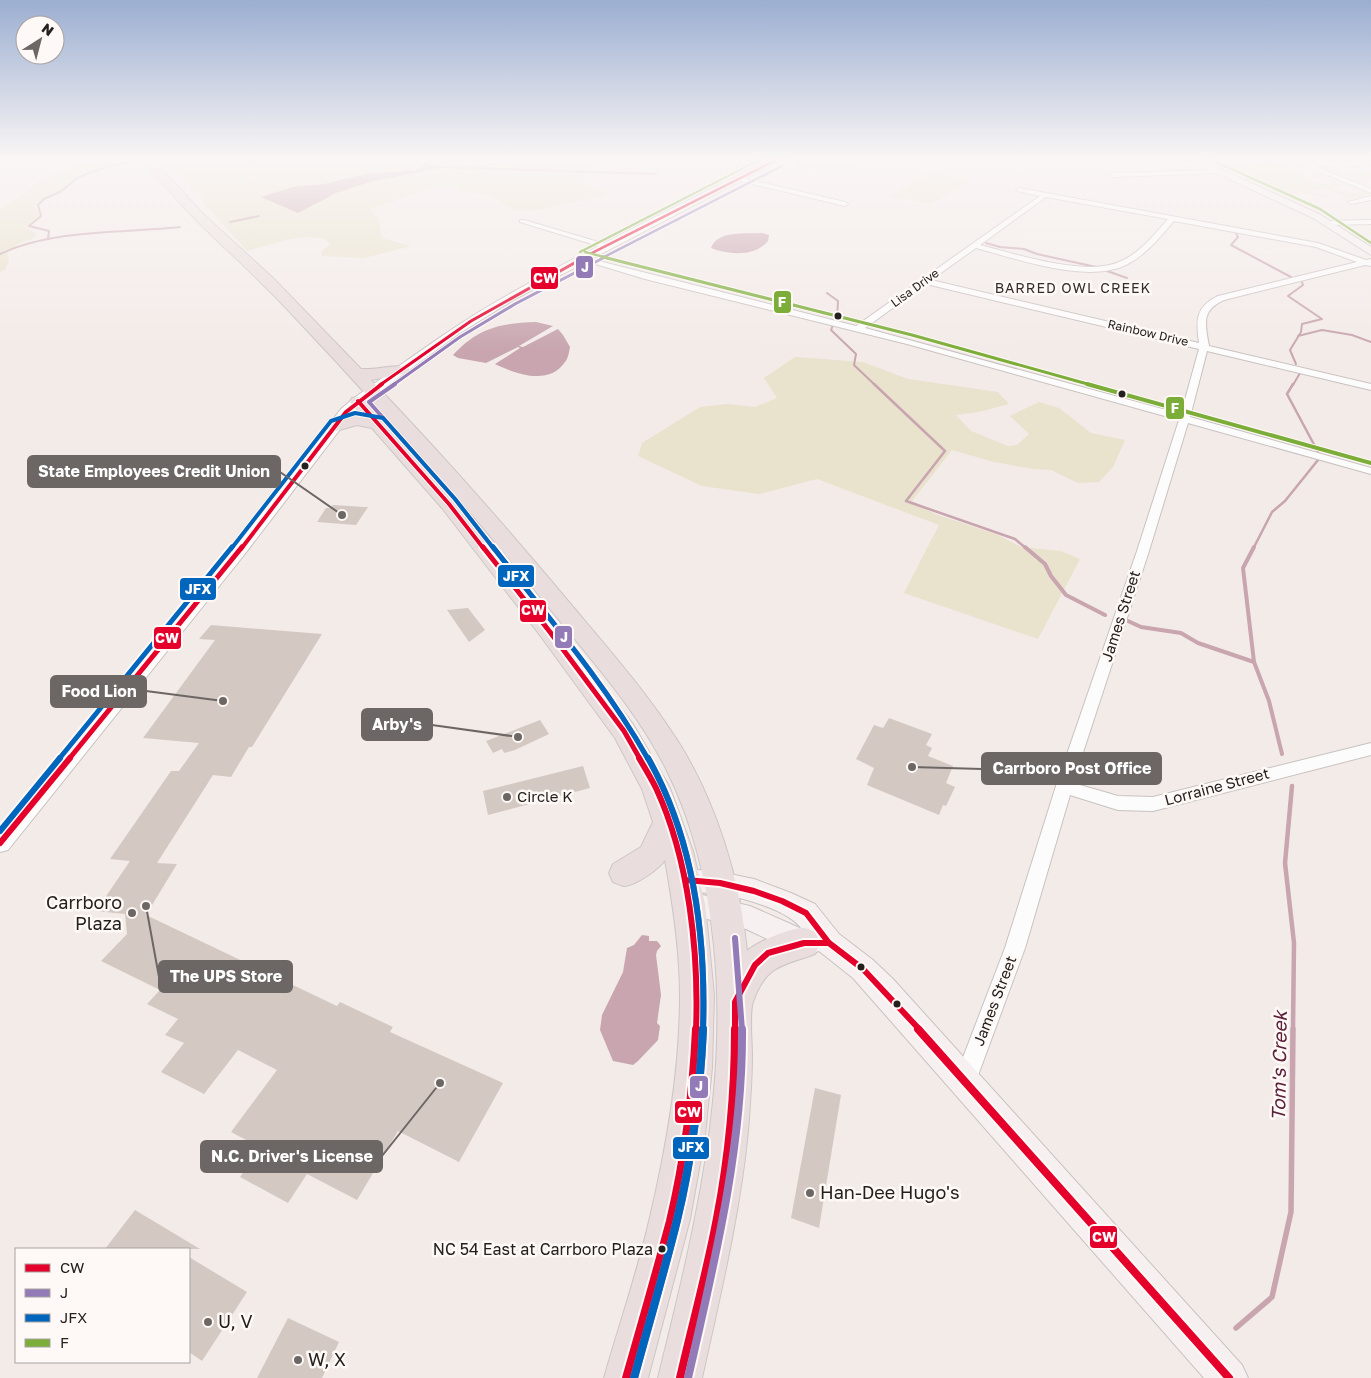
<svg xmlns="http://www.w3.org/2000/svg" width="1371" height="1378" font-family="'Golos Text',sans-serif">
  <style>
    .green { fill: #e9e2cd }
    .water { fill: #c8a5af }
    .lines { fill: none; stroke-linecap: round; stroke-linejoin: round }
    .stream-far4 { stroke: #c8a5af; stroke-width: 2 }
    .stream-far3 { stroke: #c8a5af; stroke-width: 2.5 }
    .stream-far2 { stroke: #c8a5af; stroke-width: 4 }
    .stream-far1 { stroke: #c8a5af; stroke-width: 4.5 }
    .stream { stroke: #c8a5af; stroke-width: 5.5 }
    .building { fill: #d3c9c2 }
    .minor-casing { stroke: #c8c2c0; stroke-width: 2 }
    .tertiary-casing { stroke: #c8c2c0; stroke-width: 2 }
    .secondary-casing { stroke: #c8c2c0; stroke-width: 2 }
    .trunk-casing { stroke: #cbc7c6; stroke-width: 2 }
    .minor { fill: #fdfcfc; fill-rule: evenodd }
    .tertiary { fill: #fdfcfc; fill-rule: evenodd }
    .secondary { fill: #f6f1f0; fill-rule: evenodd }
    .trunk { fill: #e9dedd; fill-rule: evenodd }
    .bus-1-far5-casing { stroke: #fef9f6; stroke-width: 4.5 }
    .bus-1-far4-casing { stroke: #fef9f6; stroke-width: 5 }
    .bus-1-far3-casing { stroke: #fef9f6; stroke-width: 6 }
    .bus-1-far2-casing { stroke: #fef9f6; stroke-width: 9 }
    .bus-1-far1-casing { stroke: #fef9f6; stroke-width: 10 }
    .bus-1-casing { stroke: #fef9f6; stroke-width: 12 }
    .bus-2-far5-casing { stroke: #fef9f6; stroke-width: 4.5 }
    .bus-2-far4-casing { stroke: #fef9f6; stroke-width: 5 }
    .bus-2-far3-casing { stroke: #fef9f6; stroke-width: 6 }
    .bus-2-far2-casing { stroke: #fef9f6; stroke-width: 9 }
    .bus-2-far1-casing { stroke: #fef9f6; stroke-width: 10 }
    .bus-2-casing { stroke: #fef9f6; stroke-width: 12 }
    .bus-3-far3-casing { stroke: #fef9f6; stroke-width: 6 }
    .bus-3-far2-casing { stroke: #fef9f6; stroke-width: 9 }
    .bus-3-far1-casing { stroke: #fef9f6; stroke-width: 10 }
    .bus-3-casing { stroke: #fef9f6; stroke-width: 12 }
    .bus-4-far2-casing { stroke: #fef9f6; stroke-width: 4.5 }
    .bus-4-far1-casing { stroke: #fef9f6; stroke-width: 5 }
    .bus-4-casing { stroke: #fef9f6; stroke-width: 6 }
    .bus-1-far5 { stroke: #e4002b; stroke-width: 2.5 }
    .bus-1-far4 { stroke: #e4002b; stroke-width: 3 }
    .bus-1-far3 { stroke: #e4002b; stroke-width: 4 }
    .bus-1-far2 { stroke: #e4002b; stroke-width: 5 }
    .bus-1-far1 { stroke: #e4002b; stroke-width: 6 }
    .bus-1 { stroke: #e4002b; stroke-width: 8 }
    .bus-2-far5 { stroke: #937bb8; stroke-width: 2.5 }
    .bus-2-far4 { stroke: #937bb8; stroke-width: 3 }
    .bus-2-far3 { stroke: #937bb8; stroke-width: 4 }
    .bus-2-far2 { stroke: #937bb8; stroke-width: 5 }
    .bus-2-far1 { stroke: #937bb8; stroke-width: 6 }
    .bus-2 { stroke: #937bb8; stroke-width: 8 }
    .bus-3-far3 { stroke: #0065bd; stroke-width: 4 }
    .bus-3-far2 { stroke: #0065bd; stroke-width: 5 }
    .bus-3-far1 { stroke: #0065bd; stroke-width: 6 }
    .bus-3 { stroke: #0065bd; stroke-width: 8 }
    .bus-4-far2 { stroke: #7cad39; stroke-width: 2.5 }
    .bus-4-far1 { stroke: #7cad39; stroke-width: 3 }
    .bus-4 { stroke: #7cad39; stroke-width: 4 }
    .bus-dot { fill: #24201e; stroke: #fef9f6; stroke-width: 2 }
    .poi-dot { fill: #6c6765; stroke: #fef9f6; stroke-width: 2 }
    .labels { text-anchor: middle; stroke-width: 5; stroke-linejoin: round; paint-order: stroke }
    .far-street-label { font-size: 12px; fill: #24201e; stroke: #fef9f6 }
    .far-neighbourhood-label { font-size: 14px; letter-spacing: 1px; fill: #362d28; stroke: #fef9f6 }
    .street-label { font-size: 15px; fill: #24201e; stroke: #fef9f6 }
    .poi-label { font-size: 15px; fill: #24201e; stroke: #fef9f6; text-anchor: start }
    .near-bus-label { font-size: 16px; fill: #24201e; stroke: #fef9f6; text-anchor: end }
    .near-poi-label { font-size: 18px; fill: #24201e; stroke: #fef9f6; text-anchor: start }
    .near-water-label { font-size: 19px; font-style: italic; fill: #5c223b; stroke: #fef9f6 }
    .leader { fill: none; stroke: #6c6765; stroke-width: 2 }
    .callout-dot { fill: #6c6765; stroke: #fef9f6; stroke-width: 2 }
    .callout { fill: #6c6765; stroke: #6c6765; stroke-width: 2 }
    .callout-label { font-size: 16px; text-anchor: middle; font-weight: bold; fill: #fff }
    .line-badge { stroke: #fef9f6; stroke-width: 2 }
    .badge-label { font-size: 14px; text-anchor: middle; font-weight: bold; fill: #fff }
  </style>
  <rect width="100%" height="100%" fill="#f3ebe8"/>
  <!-- green -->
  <path class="green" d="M91 158H126L128 161 100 168 79 176 59 192 42 199 35 206 39 217 26 228 36 233 35 238 18 244 7 252 9 261 5 270 0 272V209L25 193 40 181 90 161Z
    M195 158H578L590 164 602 175 584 180 581 184 606 193 607 196 531 211 514 210 489 195 463 192 453 185 437 186 370 209 378 218 382 238 411 246 364 258 322 256 321 252 330 244 323 238 306 237 286 240 247 251 206 206 201 200 203 198 170 165Z
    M800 158H847L857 164 855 169 845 175 789 164Z
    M1232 158H1255L1248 160C1260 163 1273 158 1284 161L1270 163 1280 167 1295 168 1288 163 1302 167 1290 170 1299 175H1314L1304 171H1312L1324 176 1305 178 1318 184 1341 183 1345 184 1331 188 1348 194 1365 191 1371 193 1357 198H1342L1343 195 1326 190 1311 191 1316 194 1337 199H1334L1304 193 1288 194 1293 199 1313 203 1305 205 1217 166 1229 164 1256 167 1259 165 1233 160 1210 163 1201 159 1234 160Z
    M1327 165 1340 173 1351 174 1353 171 1340 165H1365L1354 168 1360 171 1371 173V180L1364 179 1367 181C1355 187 1331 174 1320 167Z
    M931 173 970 180 930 204 890 196Z
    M795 357 863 362 908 379 998 392 1009 404 979 412 956 415 971 431 1008 446 1017 445 1029 434 1010 416 1039 402 1059 408 1091 433 1125 440 1113 467 1099 482 1078 483 1051 470 1033 469 994 462 952 450 912 501 935 514 998 535 1021 547 1061 551 1080 559 1038 639 904 593 939 525 817 479 759 494 702 486 638 456 642 443 700 407 727 404 755 407 777 398 764 378Z"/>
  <!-- water -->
  <path class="water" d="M426 163 447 167 373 181 336 193 298 213 261 197 293 187 324 184 367 174 416 170Z
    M762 233 769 235 768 241C755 257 729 255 711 248 717 230 747 234 762 233Z
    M536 322 553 326 519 346 523 347 558 329 563 335 570 347C569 352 568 359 565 362 549 386 516 374 495 364L520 348 518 347 486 363 458 358 453 355C478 328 500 323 536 322Z
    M642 935 649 936V941H657L661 946 657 951 656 955 661 995 657 1023 660 1026 658 1040 638 1061 633 1065 613 1061 600 1030 602 1015 623 972 627 948 634 945Z"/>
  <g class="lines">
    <!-- stream-far4 -->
    <path class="stream-far4" d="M443 167 656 174
      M230 222 259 216
      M1236 233 1238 237 1231 245 1291 277
      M48 239 49 231 29 226 41 216 38 205 44 199 60 192 79 177 103 168 128 162
      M986 243 1000 247 1024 249 1037 254 1096 267
      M0 254C52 229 123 233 180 227
      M1107 271 1127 278
      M827 293 838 301 837 320
      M833 325 831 330 856 354 854 365 875 385
      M1298 336 1322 330 1352 335 1371 342
      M1296 364 1290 350 1301 332 1302 324 1322 319 1288 296 1303 285 1302 282
      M1293 385 1300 373"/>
    <!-- stream-far3 -->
    <path class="stream-far3" d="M874 384 945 451 906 501 1015 539 1027 549
      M1293 384 1287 394 1318 452
      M1253 549 1272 512 1285 501 1318 460"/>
    <!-- stream-far2 -->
    <path class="stream-far2" d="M1025 547 1045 564 1051 576 1066 595 1105 615
      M1254 547 1243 568 1254 662 1269 701 1282 754
      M1128 621 1141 627 1181 633 1198 643 1254 662"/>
    <!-- stream-far1 -->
    <path class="stream-far1" d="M1292 786 1285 863 1294 943 1293 1030"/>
    <!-- stream -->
    <path class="stream" d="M1236 1328 1272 1297 1291 1212 1293 1029"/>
  </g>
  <!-- building -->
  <path class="building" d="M333 505 364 507H368L356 525 317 522 326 508H330Z
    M468 608 485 630 469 642 447 610Z
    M211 625 322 634 252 747H249L231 777 213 775 157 863 177 864 146 915 337 1006 340 1002 393 1027 390 1032 503 1083 459 1162 398 1131 357 1200 307 1174 288 1203 240 1177 261 1148 231 1132 277 1070 238 1050 204 1094 161 1072 184 1043 165 1035 178 1019 147 1004 160 990 101 961 127 934 125 914 96 911 130 861 110 859 171 771H179L199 743 143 738 215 640 199 639Z
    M889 718 932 734 926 745 932 748 928 756 953 766 946 783 955 787 946 806 943 805 939 815 867 785 874 768 856 759 874 725 883 728Z
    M540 720 549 734 515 750 504 753 502 749 493 753 486 741Z
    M583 766 590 788 488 815 483 791Z
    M815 1088 841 1095 819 1228 791 1218Z
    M135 1210 200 1249H105Z
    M189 1257 247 1292 202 1361 189 1352Z
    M288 1318 339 1342 322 1378H257Z"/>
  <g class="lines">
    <defs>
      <path id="minor" d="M12 158H24L0 165V161Z
        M1287 158H1296L1307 163 1371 161V165L1314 166 1371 189V193Z
        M1217 170 1219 173 1113 177 1110 175 1113 173Z
        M738 177 845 202 848 204 845 206 736 180V178Z
        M1019 188 1318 243 1366 260 1371 259V266L1365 265 1224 300C1201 310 1205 324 1209 346L1371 384V390L1207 351 1190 417 1371 468V474L1188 423 1149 551 1073 783 1118 796 1153 797 1371 743V755L1153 811 1118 810 1070 795 1025 948 973 1089 965 1092 957 1089 954 1081 1005 948 1056 786 1137 551 1179 420 907 344 645 279 579 259 583 257 856 326 1040 196 1017 191 1016 190ZM1046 197 1168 219C1154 235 1139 254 1119 262 1084 277 1016 254 980 245ZM1174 221 1316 247 1357 262 1218 296C1195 307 1196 321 1199 343L931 280 976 248C1017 259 1086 284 1126 265 1146 255 1160 237 1174 221ZM926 284 1199 349 1181 414 865 328Z
        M1371 196V200L1351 204 1348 202Z
        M520 220H524L612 246 605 248 520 222Z
        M1371 220V224L1330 225 1326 223 1330 221Z"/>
      <path id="tertiary" d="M774 158H784L515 299 460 333 362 404 351 415 244 555 8 850 0 852V827L232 549 341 409 354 398C404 363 454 325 508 295 594 246 685 202 774 158Z"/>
      <path id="secondary" d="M1184 158H1196L1319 214 1371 247V255L1313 218Z
        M686 869 720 872 754 879 791 893 815 904 839 934 873 960 893 979 1242 1365 1248 1378H1204L853 978 819 951 804 956 746 929 680 912 676 904 680 896 689 892 750 906 802 929C787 909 743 898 720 894 705 892 691 893 677 888L673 880 677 872Z"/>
      <path id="trunk" d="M141 158H152L201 212 274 279 361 369C377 370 395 364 408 367L410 370 408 373 371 380C434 446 494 513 553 583 596 635 643 686 679 743 716 802 741 882 747 951 757 942 791 927 804 928 807 928 812 931 815 932L820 943 815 954C783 966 766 964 753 1002 749 1012 752 1042 752 1055 752 1080 750 1106 748 1131 740 1214 720 1296 702 1378H658C693 1237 729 1093 714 946 708 887 694 826 668 773 639 712 588 656 546 604 463 501 376 403 286 308 257 277 224 248 194 218 176 199 158 178 141 158Z
        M358 397 364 398 385 420 456 500 558 626 633 724 670 788 693 851 705 904 714 995 712 1068 705 1135 690 1219 648 1378H604C619 1325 638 1271 650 1217 667 1145 680 1070 680 996 680 951 673 904 665 860 659 869 636 885 625 886 621 886 617 883 613 882L609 873 613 864 641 847 653 822 642 789 615 738 542 638 442 508 372 428 357 425 336 431 330 430 327 426 330 422 356 415 361 416 350 402 352 398Z"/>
    </defs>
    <!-- minor casing -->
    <use href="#minor" class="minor-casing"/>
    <!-- tertiary casing -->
    <use href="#tertiary" class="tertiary-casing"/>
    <!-- secondary casing -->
    <use href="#secondary" class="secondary-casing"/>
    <!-- trunk casing -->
    <use href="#trunk" class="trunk-casing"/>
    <!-- minor -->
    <use href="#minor" class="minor"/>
    <!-- tertiary -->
    <use href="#tertiary" class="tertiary"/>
    <!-- secondary -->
    <use href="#secondary" class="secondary"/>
    <!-- trunk -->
    <use href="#trunk" class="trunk"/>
    <defs>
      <path id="bus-1-far5" d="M582 258 780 158"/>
      <path id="bus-1-far4" d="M380 385 471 321 585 257"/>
      <path id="bus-1-far3" d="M358 401 449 504 484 549
        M241 549 346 412 382 384"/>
      <path id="bus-1-far2" d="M483 547 550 632 624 731 640 759
        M69 759 242 547"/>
      <path id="bus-1-far1" d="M639 758C645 768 651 778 656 788 689 859 699 952 696 1030
        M0 843 70 758
        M686 880 720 883 754 891 782 901 806 913 829 943 863 969 920 1030
        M735 1030V1002L755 965 768 953 804 943H829"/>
      <path id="bus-1" d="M918 1029 1229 1378
        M626 1378C641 1326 656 1273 670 1221 685 1158 693 1093 696 1029
        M680 1378C692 1325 707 1272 717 1218 729 1156 735 1092 735 1029"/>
      <path id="bus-2-far5" d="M602 258 784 165"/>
      <path id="bus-2-far4" d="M393 385 460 337 515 304 605 257"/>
      <path id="bus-2-far3" d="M395 384 369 402 455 499 494 549"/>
      <path id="bus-2-far2" d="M493 547C547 616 605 683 648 759"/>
      <path id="bus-2-far1" d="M648 758C694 839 706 938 703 1030
        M735 938 742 1030"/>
      <path id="bus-2" d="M634 1378C648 1326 664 1273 677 1220 692 1158 700 1093 703 1029
        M688 1378C714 1264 743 1147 742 1029"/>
      <path id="bus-3-far3" d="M231 549 331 421 355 413 383 418 455 499 494 549"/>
      <path id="bus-3-far2" d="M493 547C547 616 605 683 648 759
        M59 759 232 547"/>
      <path id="bus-3-far1" d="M648 758C694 839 706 938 703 1030
        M0 831 60 758"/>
      <path id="bus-3" d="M634 1378C648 1326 664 1273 677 1220 692 1158 700 1093 703 1029"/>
      <path id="bus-4-far2" d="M1207 158 1320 209 1371 243
        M580 252 763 158
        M585 252 608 258"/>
      <path id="bus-4-far1" d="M603 257 912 335 1091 385"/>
      <path id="bus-4" d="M1087 384 1371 463"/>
    </defs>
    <!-- bus-1-far5 casing -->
    <use href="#bus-1-far5" class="bus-1-far5-casing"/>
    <!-- bus-1-far4 casing -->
    <use href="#bus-1-far4" class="bus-1-far4-casing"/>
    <!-- bus-1-far3 casing -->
    <use href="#bus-1-far3" class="bus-1-far3-casing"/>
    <!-- bus-1-far2 casing -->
    <use href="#bus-1-far2" class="bus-1-far2-casing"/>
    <!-- bus-1-far1 casing -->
    <use href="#bus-1-far1" class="bus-1-far1-casing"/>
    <!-- bus-1 casing -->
    <use href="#bus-1" class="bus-1-casing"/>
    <!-- bus-2-far5 casing -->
    <use href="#bus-2-far5" class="bus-2-far5-casing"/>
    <!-- bus-2-far4 casing -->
    <use href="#bus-2-far4" class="bus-2-far4-casing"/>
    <!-- bus-2-far3 casing -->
    <use href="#bus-2-far3" class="bus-2-far3-casing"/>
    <!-- bus-2-far2 casing -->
    <use href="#bus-2-far2" class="bus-2-far2-casing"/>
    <!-- bus-2-far1 casing -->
    <use href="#bus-2-far1" class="bus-2-far1-casing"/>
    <!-- bus-2 casing -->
    <use href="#bus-2" class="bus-2-casing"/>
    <!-- bus-3-far3 casing -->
    <use href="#bus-3-far3" class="bus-3-far3-casing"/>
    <!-- bus-3-far2 casing -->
    <use href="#bus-3-far2" class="bus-3-far2-casing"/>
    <!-- bus-3-far1 casing -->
    <use href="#bus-3-far1" class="bus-3-far1-casing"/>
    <!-- bus-3 casing -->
    <use href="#bus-3" class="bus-3-casing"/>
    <!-- bus-4-far2 casing -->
    <use href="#bus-4-far2" class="bus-4-far2-casing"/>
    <!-- bus-4-far1 casing -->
    <use href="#bus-4-far1" class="bus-4-far1-casing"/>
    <!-- bus-4 casing -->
    <use href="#bus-4" class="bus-4-casing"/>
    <!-- bus-1-far5 -->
    <use href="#bus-1-far5" class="bus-1-far5"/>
    <!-- bus-1-far4 -->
    <use href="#bus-1-far4" class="bus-1-far4"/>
    <!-- bus-1-far3 -->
    <use href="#bus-1-far3" class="bus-1-far3"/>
    <!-- bus-1-far2 -->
    <use href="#bus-1-far2" class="bus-1-far2"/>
    <!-- bus-1-far1 -->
    <use href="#bus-1-far1" class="bus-1-far1"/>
    <!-- bus-1 -->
    <use href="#bus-1" class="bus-1"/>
    <!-- bus-2-far5 -->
    <use href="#bus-2-far5" class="bus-2-far5"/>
    <!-- bus-2-far4 -->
    <use href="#bus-2-far4" class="bus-2-far4"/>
    <!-- bus-2-far3 -->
    <use href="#bus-2-far3" class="bus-2-far3"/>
    <!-- bus-2-far2 -->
    <use href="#bus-2-far2" class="bus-2-far2"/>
    <!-- bus-2-far1 -->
    <use href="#bus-2-far1" class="bus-2-far1"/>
    <!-- bus-2 -->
    <use href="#bus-2" class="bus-2"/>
    <!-- bus-3-far3 -->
    <use href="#bus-3-far3" class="bus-3-far3"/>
    <!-- bus-3-far2 -->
    <use href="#bus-3-far2" class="bus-3-far2"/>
    <!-- bus-3-far1 -->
    <use href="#bus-3-far1" class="bus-3-far1"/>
    <!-- bus-3 -->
    <use href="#bus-3" class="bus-3"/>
    <!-- bus-4-far2 -->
    <use href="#bus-4-far2" class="bus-4-far2"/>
    <!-- bus-4-far1 -->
    <use href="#bus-4-far1" class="bus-4-far1"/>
    <!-- bus-4 -->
    <use href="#bus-4" class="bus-4"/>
  </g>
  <!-- sky -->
  <linearGradient id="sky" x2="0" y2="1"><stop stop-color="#9baed1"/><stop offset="0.45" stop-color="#faf6f5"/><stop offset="1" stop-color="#faf6f5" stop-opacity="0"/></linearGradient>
  <rect width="1371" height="351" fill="url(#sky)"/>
  <!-- markers -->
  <g class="bus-dot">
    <circle cx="838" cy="316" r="4.5"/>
    <circle cx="1122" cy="394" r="4.5"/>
    <circle cx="305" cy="466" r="4.5"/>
    <circle cx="861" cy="967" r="4.5"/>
    <circle cx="897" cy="1004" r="4.5"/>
    <circle cx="662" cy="1249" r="4.5"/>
  </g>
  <g class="poi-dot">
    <circle cx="507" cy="797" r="5"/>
    <circle cx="132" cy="913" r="5"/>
    <circle cx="810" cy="1193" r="5"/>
    <circle cx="208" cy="1322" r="5"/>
    <circle cx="298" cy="1360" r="5"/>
  </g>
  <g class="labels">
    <!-- far-street labels -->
    <g class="far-street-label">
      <text transform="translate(915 288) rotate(-36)" y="4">Lisa Drive</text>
      <text transform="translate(1148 333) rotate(13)" y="4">Rainbow Drive</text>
    </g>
    <!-- far-neighbourhood labels -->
    <g class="far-neighbourhood-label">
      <text x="1073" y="293">BARRED OWL CREEK</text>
    </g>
    <!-- street labels -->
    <g class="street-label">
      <text transform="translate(1121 616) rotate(-72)" y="5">James Street</text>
      <text transform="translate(1217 787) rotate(-15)" y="5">Lorraine Street</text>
      <text transform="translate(995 1001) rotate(-69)" y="5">James Street</text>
    </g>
    <!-- poi labels -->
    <g class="poi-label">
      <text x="517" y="802">Circle K</text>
    </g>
    <!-- near-bus labels -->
    <g class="near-bus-label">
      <text x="653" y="1255">NC 54 East at Carrboro Plaza</text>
    </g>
    <!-- near-poi labels -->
    <g class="near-poi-label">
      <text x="122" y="909" text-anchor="end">Carrboro<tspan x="122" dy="21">Plaza</tspan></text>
      <text x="820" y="1199">Han-Dee Hugo's</text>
      <text x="218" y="1328">U, V</text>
      <text x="308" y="1366">W, X</text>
    </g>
    <!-- near-water labels -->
    <g class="near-water-label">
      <text transform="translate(1279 1066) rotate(-89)" y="7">Tom's Creek</text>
    </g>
  </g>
  <!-- callouts -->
  <path class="leader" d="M342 515L280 472M223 701L146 691M518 737L432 725M912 767L982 769M146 906L159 977M440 1083L382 1156"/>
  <g class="callout-dot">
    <circle cx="342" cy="515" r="5"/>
    <circle cx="223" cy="701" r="5"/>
    <circle cx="518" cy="737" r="5"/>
    <circle cx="912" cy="767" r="5"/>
    <circle cx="146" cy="906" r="5"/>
    <circle cx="440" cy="1083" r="5"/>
  </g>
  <g class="callout">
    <rect x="28" y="456" width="252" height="31" rx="5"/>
    <rect x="51" y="676" width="95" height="31" rx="5"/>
    <rect x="362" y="709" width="70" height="31" rx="5"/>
    <rect x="982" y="753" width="179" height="31" rx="5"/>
    <rect x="159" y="961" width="133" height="31" rx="5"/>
    <rect x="201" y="1141" width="181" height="31" rx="5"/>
  </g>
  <g class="callout-label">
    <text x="154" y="477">State Employees Credit Union</text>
    <text x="99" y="697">Food Lion</text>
    <text x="397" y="730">Arby's</text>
    <text x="1072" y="774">Carrboro Post Office</text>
    <text x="226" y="982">The UPS Store</text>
    <text x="292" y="1162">N.C. Driver's License</text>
  </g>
  <g class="line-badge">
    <rect x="575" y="255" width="19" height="24" rx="5" fill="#937bb8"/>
    <rect x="530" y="266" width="29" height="24" rx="5" fill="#e4002b"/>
    <rect x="773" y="290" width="19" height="24" rx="5" fill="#7cad39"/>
    <rect x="1165" y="396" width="20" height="24" rx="5" fill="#7cad39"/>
    <rect x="497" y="564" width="38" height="24" rx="5" fill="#0065bd"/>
    <rect x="179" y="577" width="38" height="24" rx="5" fill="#0065bd"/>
    <rect x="519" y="599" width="28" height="24" rx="5" fill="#e4002b"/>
    <rect x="554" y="625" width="19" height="24" rx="5" fill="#937bb8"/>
    <rect x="153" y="626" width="29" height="24" rx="5" fill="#e4002b"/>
    <rect x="689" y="1075" width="20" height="24" rx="5" fill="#937bb8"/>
    <rect x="674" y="1100" width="29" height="24" rx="5" fill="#e4002b"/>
    <rect x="672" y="1136" width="38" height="24" rx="5" fill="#0065bd"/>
    <rect x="1089" y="1225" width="29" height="24" rx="5" fill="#e4002b"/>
  </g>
  <g class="badge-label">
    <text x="585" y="272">J</text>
    <text x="545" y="283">CW</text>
    <text x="782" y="307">F</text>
    <text x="1175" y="413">F</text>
    <text x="516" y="581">JFX</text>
    <text x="198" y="594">JFX</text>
    <text x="533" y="615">CW</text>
    <text x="564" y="642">J</text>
    <text x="167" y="643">CW</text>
    <text x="699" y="1091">J</text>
    <text x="689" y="1117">CW</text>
    <text x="691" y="1152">JFX</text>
    <text x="1104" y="1242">CW</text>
  </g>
  <!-- legend -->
  <rect x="15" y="1248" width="175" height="115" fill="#fef9f6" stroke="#a7a2a0"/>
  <rect x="25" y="1264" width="25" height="8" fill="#e4002b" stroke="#a7a2a0"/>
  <text x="60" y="1273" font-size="15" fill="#24201e">CW</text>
  <rect x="25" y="1289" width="25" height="8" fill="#937bb8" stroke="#a7a2a0"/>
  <text x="60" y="1298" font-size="15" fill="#24201e">J</text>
  <rect x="25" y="1314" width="25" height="8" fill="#0065bd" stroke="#a7a2a0"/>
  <text x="60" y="1323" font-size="15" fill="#24201e">JFX</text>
  <rect x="25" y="1339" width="25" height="8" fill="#7cad39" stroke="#a7a2a0"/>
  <text x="60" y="1348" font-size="15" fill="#24201e">F</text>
  <!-- north arrow -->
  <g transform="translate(40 40) rotate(36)"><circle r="24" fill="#fef9f6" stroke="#a7a2a0"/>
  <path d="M0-4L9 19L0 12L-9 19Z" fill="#6c6765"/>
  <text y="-8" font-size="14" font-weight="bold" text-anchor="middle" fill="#24201e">N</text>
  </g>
</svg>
